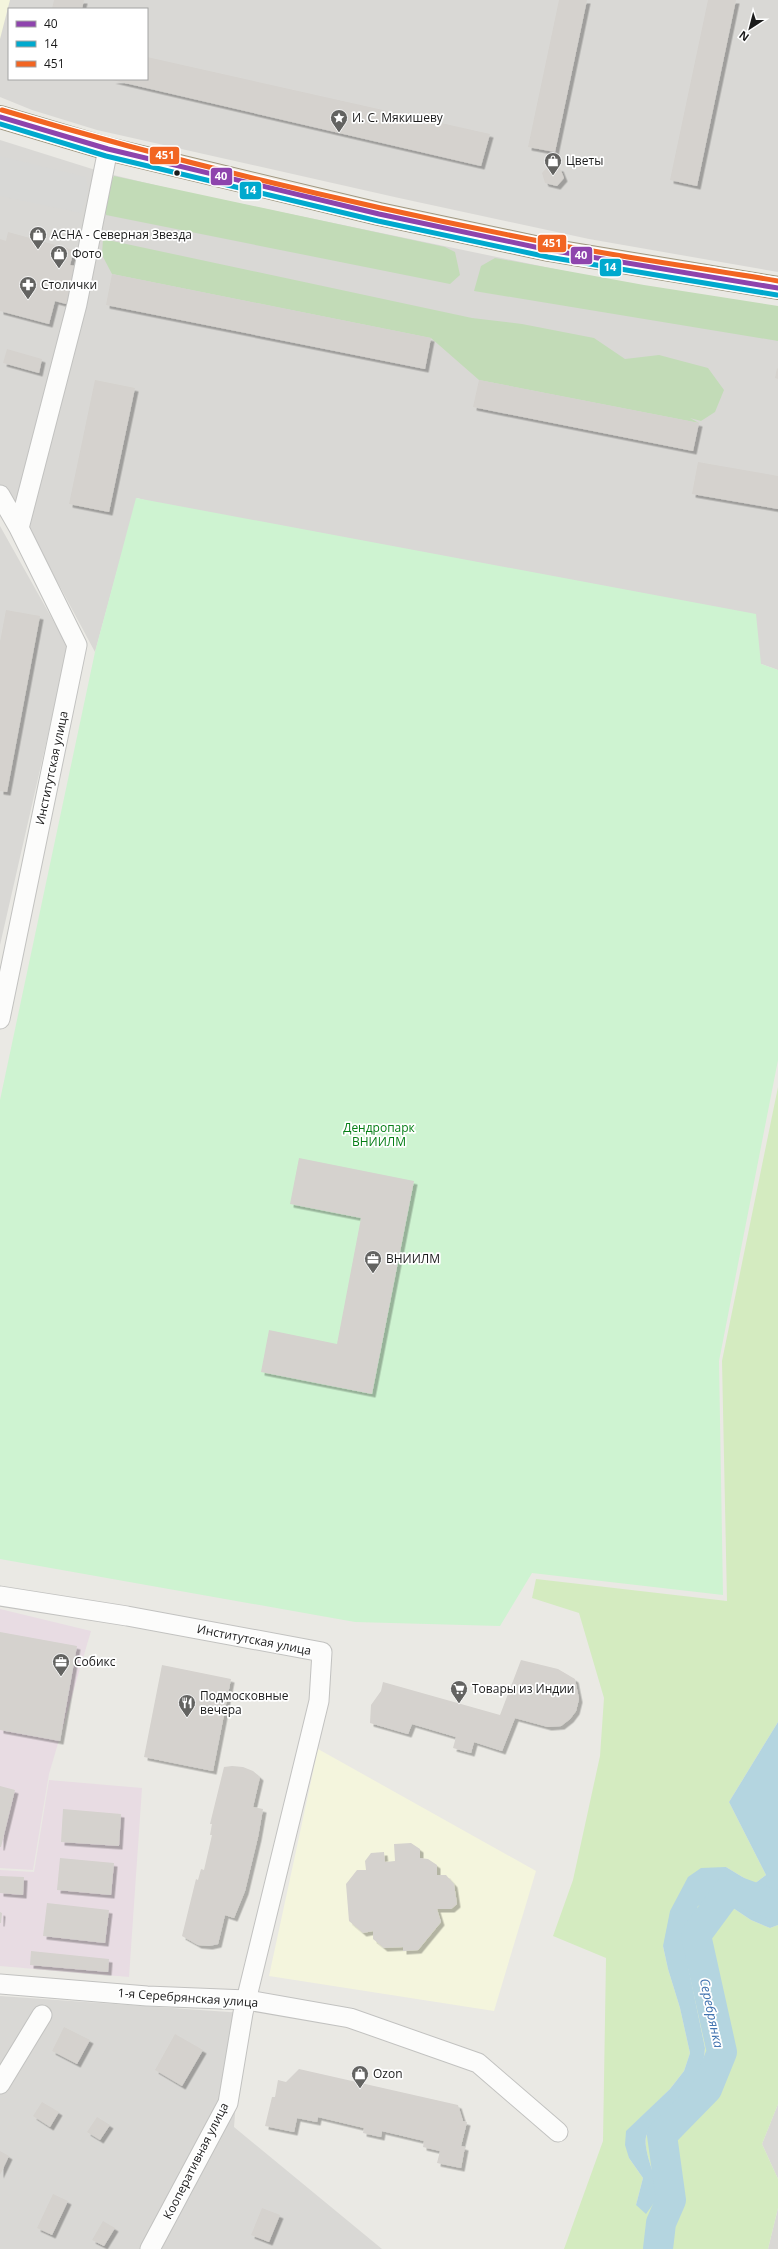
<svg xmlns="http://www.w3.org/2000/svg" width="778" height="2249" font-family="'Open Sans',sans-serif">
  <style>
    .residential { fill: #d9d8d5; fill-rule: evenodd }
    .industrial { fill: #e8dce3 }
    .education { fill: #f4f5dd }
    .grass { fill: #d4ebc0 }
    .forest { fill: #c2dbb7 }
    .park { fill: #cef3d1 }
    .parking { fill: #d8d8d6 }
    .water { fill: #b4d5e0 }
    .lines { fill: none; stroke-linecap: round; stroke-linejoin: round }
    .river { stroke: #b4d5e0; stroke-width: 30 }
    .building { fill: #d5d2ce; filter: url(#shadow) }
    .minor-casing { stroke: #c2c2c0; stroke-width: 21 }
    .major-casing { stroke: #a09881; stroke-width: 24 }
    .minor { stroke: #fcfcfb; stroke-width: 19 }
    .major { stroke: #f0ebe2; stroke-width: 22 }
    .bus-1-casing { stroke: #fff; stroke-width: 8 }
    .bus-2-casing { stroke: #fff; stroke-width: 8 }
    .bus-3-casing { stroke: #fff; stroke-width: 8 }
    .bus-1 { stroke: #8e44ad; stroke-width: 5 }
    .bus-2 { stroke: #00a9ce; stroke-width: 5 }
    .bus-3 { stroke: #f26522; stroke-width: 5 }
    .bus-dot { fill: #1b1b1b; stroke: #fff; stroke-width: 1.5 }
    .labels { text-anchor: middle; stroke-width: 3.5; stroke-linejoin: round; paint-order: stroke }
    .poi-label { font-size: 12px; fill: #1b1b1b; stroke: #fff; text-anchor: start }
    .street-label { font-size: 12px; fill: #1b1b1b; stroke: #fff }
    .park-label { font-size: 12px; fill: #057e15; stroke: #fff }
    .water-label { font-size: 13px; font-style: italic; fill: #4374b0; stroke: #fff }
    .line-badge { stroke: #fff; stroke-width: 1.5 }
    .badge-label { font-size: 11px; text-anchor: middle; font-weight: bold; fill: #fff }
  </style>
  <defs>
    <filter id="shadow"><feDropShadow dx="3.5" dy="3.5" stdDeviation="0" flood-color="#0004"/></filter>
  </defs>
  <rect width="100%" height="100%" fill="#eae9e4"/>
  <!-- residential -->
  <path class="residential" d="M0 0H778V272L589 239 399 198 97 130 32 110 0 97ZM9 9H147V79H9Z
    M0 140 105 173 184 192 646 288 778 309V670L761 664 137 498 95 652 20 512 0 502Z
    M0 526 68 647 0 945Z
    M0 1996 243 2013 234 2127 382 2249H0Z
    M778 2104V2179L762 2144Z
    M778 2208V2249H768Z"/>
  <!-- industrial -->
  <path class="industrial" d="M0 1609 91 1631 49 1774 33 1870 0 1868Z
    M49 1780 142 1788 129 1977 0 1966V1870L34 1872Z"/>
  <!-- education -->
  <path class="education" d="M0 0H10L0 39Z
    M318 1749 536 1871 494 2011 269 1976Z"/>
  <!-- grass -->
  <path class="grass" d="M778 1087V1722L729 1802 766 1875 754 1884 726 1867 663 1946 668 1969 680 2008 690 2053 684 2071 670 2089 627 2131 629 2158 643 2178 636 2205 661 2193C656 2181 643 2149 646 2137 652 2117 678 2110 689 2094 698 2080 704 2064 705 2048L686 1956 691 1926 698 1905 718 1898 751 1920 770 1928 778 1925V2104L762 2144 778 2179V2208L768 2249H564L603 2141 606 1958 553 1936 573 1880 600 1756 604 1698 579 1613 532 1598 536 1579 727 1601 722 1361Z"/>
  <!-- forest -->
  <path class="forest" d="M114 176 445 247 455 252 460 275 450 284 106 215V193Z
    M103 239 472 318 522 324 594 338 625 359 659 355 708 368 724 390 715 412 701 421 690 418 699 423 479 380 431 338 112 274 102 255Z
    M495 258 644 285 778 306V341L474 291 481 266Z"/>
  <!-- park -->
  <path class="park" d="M136 498 756 614 761 664 778 670V1060L719 1361 723 1595 532 1573 500 1626 355 1622 0 1559V1100L95 652Z"/>
  <!-- parking -->
  <path class="parking" d="M0 156 86 177 88 192 81 213 0 196Z"/>
  <!-- water -->
  <path class="water" d="M778 1722V1925L770 1928 751 1920 718 1898 698 1906 691 1926 686 1956 705 2048C704 2064 698 2081 689 2094 678 2110 652 2117 646 2137 643 2149 656 2181 661 2193L646 2214 636 2205 643 2178 629 2158 625 2145 626 2131 670 2089 684 2071 690 2053 680 2008 668 1969 663 1946 670 1911 688 1877 701 1868 726 1867 754 1884 766 1875 729 1802Z"/>
  <g class="lines">
    <!-- river -->
    <path class="river" d="M658 2249 661 2223 671 2200 662 2135 707 2089 722 2052 696 1935 730 1889 778 1906"/>
  </g>
  <!-- building -->
  <path class="building" d="M54 0H84L82 9H52Z
    M559 0H587L555 152 528 147Z
    M708 0H736L697 186 670 180Z
    M147 57 490 134 481 166 112 80 147 79Z
    M548 166 560 168 564 178 557 186 545 183 542 173Z
    M8 232 74 250 70 265 80 267 70 305 55 301 49 324 0 311V239L6 241Z
    M112 274 431 338 425 369 106 305Z
    M7 349 42 359 39 373 3 363Z
    M777 368 778 369V379L775 378Z
    M95 380 135 388 109 512 69 504Z
    M479 380 699 423 693 451 473 407Z
    M698 462 778 476V509L692 494Z
    M6 610 40 616 7 792 0 791V642Z
    M299 1158 414 1181 372 1394 261 1372 269 1330 337 1344 361 1218 290 1204Z
    M0 1632 77 1646 60 1741 0 1730Z
    M521 1660 558 1669 575 1679 579 1699 576 1711 570 1719 561 1726 548 1727 515 1718 502 1751 474 1742 471 1753 453 1748 456 1737 412 1724 408 1734 370 1723 371 1705 381 1691 383 1682 500 1715Z
    M162 1665 231 1679 213 1771 144 1757Z
    M232 1766 243 1767 253 1771 260 1777 253 1807 263 1809 258 1837 245 1891 234 1918 225 1915 218 1944 209 1946 198 1945 182 1936 196 1879 198 1880 201 1869 204 1870 212 1835H210L212 1824H210L224 1767Z
    M0 1786 15 1790 1 1847H0Z
    M63 1809 121 1814 119 1846 61 1842Z
    M411 1843 420 1849V1858L428 1859 437 1865V1875H446L454 1884 457 1904 451 1909H437L441 1922 418 1950 403 1951V1947L384 1948 373 1939V1931L363 1933 349 1921 346 1884 357 1870H366L365 1861 371 1853 384 1852 385 1862 395 1861 394 1844Z
    M60 1858 114 1863 111 1895 57 1890Z
    M0 1876 24 1877 23 1895 0 1893Z
    M47 1903 109 1910 105 1943 43 1936Z
    M0 1912 2 1913 1 1923H0Z
    M31 1951 109 1959 108 1972 30 1965Z
    M64 2027 90 2040 77 2064 52 2051Z
    M175 2034 203 2050 182 2086 155 2070Z
    M299 2069 458 2105 463 2121 467 2122 461 2146 465 2147 461 2168 437 2163 440 2151 423 2147 424 2141 382 2131 381 2137 363 2133 364 2128 318 2117 317 2122 297 2118 294 2132 265 2126 272 2097H275L278 2080 286 2082Z
    M42 2102 59 2112 50 2127 33 2116Z
    M97 2117 110 2125 100 2140 87 2132Z
    M0 2151 9 2156 0 2175Z
    M53 2194 68 2201 52 2235 37 2228Z
    M262 2208 280 2215 269 2242 251 2235Z
    M103 2221 115 2228 104 2246 92 2240Z"/>
  <g class="lines">
    <defs>
      <path id="minor" d="M0 495 19 528 77 645 0 1019
        M19 528 77 304 108 149
        M0 1596 127 1616 322 1652 319 1701 243 2013 228 2103 150 2249
        M0 1984 147 1996 247 2000 350 2018 478 2063 558 2132
        M0 2084 42 2015"/>
      <path id="major" d="M0 117 108 149 379 214 549 250 778 288"/>
    </defs>
    <!-- minor casing -->
    <use href="#minor" class="minor-casing"/>
    <!-- major casing -->
    <use href="#major" class="major-casing"/>
    <!-- minor -->
    <use href="#minor" class="minor"/>
    <!-- major -->
    <use href="#major" class="major"/>
    <defs>
      <path id="bus-1" d="M0 117 108 149 379 214 549 250 778 288"/>
      <path id="bus-2" d="M0 124 106 156 378 221 548 257 777 295"/>
      <path id="bus-3" d="M2 110C182 164 365 207 549 243 625 258 702 268 778 281"/>
    </defs>
    <!-- bus-1 casing -->
    <use href="#bus-1" class="bus-1-casing"/>
    <!-- bus-2 casing -->
    <use href="#bus-2" class="bus-2-casing"/>
    <!-- bus-3 casing -->
    <use href="#bus-3" class="bus-3-casing"/>
    <!-- bus-1 -->
    <use href="#bus-1" class="bus-1"/>
    <!-- bus-2 -->
    <use href="#bus-2" class="bus-2"/>
    <!-- bus-3 -->
    <use href="#bus-3" class="bus-3"/>
  </g>
  <!-- icons -->
  <defs>
    <symbol id="sight-pin" viewBox="-11 -11 22 30"><path d="M0 17L-7.5 6A9.5 9.5 0 1 1 7.5 6Z" fill="#636361" stroke="#fff"/><path d="M0-6L1.8-2.2L6-1.7L2.9 1.2L3.7 5.4L0 3.3L-3.7 5.4L-2.9 1.2L-6-1.7L-1.8-2.2Z" fill="#fff"/></symbol>
    <symbol id="shop-pin" viewBox="-11 -11 22 30"><path d="M0 17L-7.5 6A9.5 9.5 0 1 1 7.5 6Z" fill="#636361" stroke="#fff"/><path d="M-5-2.5h2.3a2.7 3.5 0 0 1 5.4 0H5L5.5 6h-11ZM-1.5-2.5h3a1.5 2.3 0 0 0-3 0Z" fill="#fff"/></symbol>
    <symbol id="pharmacy-pin" viewBox="-11 -11 22 30"><path d="M0 17L-7.5 6A9.5 9.5 0 1 1 7.5 6Z" fill="#636361" stroke="#fff"/><path d="M-2-6h4v4h4v4h-4v4h-4v-4h-4v-4h4Z" fill="#fff"/></symbol>
    <symbol id="office-pin" viewBox="-11 -11 22 30"><path d="M0 17L-7.5 6A9.5 9.5 0 1 1 7.5 6Z" fill="#636361" stroke="#fff"/><path d="M-6-3h4V-5.5h4V-3h4V5H-6ZM-1-4.5V-3h2v-1.5ZM-6 0V1H6V0Z" fill="#fff"/></symbol>
    <symbol id="supermarket-pin" viewBox="-11 -11 22 30"><path d="M0 17L-7.5 6A9.5 9.5 0 1 1 7.5 6Z" fill="#636361" stroke="#fff"/><path d="M-6-5.5h2.5l.6 2H6L4.5 2H-2.5L-4.4-4H-6ZM-1.5 3.2a1.3 1.3 0 1 0 .1 0ZM3 3.2a1.3 1.3 0 1 0 .1 0Z" fill="#fff"/></symbol>
    <symbol id="restaurant-pin" viewBox="-11 -11 22 30"><path d="M0 17L-7.5 6A9.5 9.5 0 1 1 7.5 6Z" fill="#636361" stroke="#fff"/><path d="M-5-6h1v4h1v-4h1v4h1v-4h1v5L-1.5 .5V6h-2V.5L-5-1ZM5-6V6H3V1.5H1.5Q1.5-4 5-6Z" fill="#fff"/></symbol>
  </defs>
  <g fill-rule="evenodd">
    <use href="#sight-pin" x="329" y="108" width="20" height="27"/>
    <use href="#shop-pin" x="543" y="151" width="20" height="27"/>
    <use href="#shop-pin" x="28" y="225" width="20" height="27"/>
    <use href="#shop-pin" x="49" y="244" width="20" height="27"/>
    <use href="#pharmacy-pin" x="18" y="275" width="20" height="27"/>
    <use href="#office-pin" x="363" y="1249" width="20" height="27"/>
    <use href="#office-pin" x="51" y="1652" width="20" height="27"/>
    <use href="#supermarket-pin" x="449" y="1679" width="20" height="27"/>
    <use href="#restaurant-pin" x="177" y="1693" width="20" height="27"/>
    <use href="#shop-pin" x="350" y="2064" width="20" height="27"/>
  </g>
  <!-- markers -->
  <circle class="bus-dot" cx="177" cy="173" r="3.5"/>
  <g class="labels">
    <!-- poi labels -->
    <g class="poi-label">
      <text x="352" y="122">И. С. Мякишеву</text>
      <text x="566" y="165">Цветы</text>
      <text x="51" y="239">АСНА - Северная Звезда</text>
      <text x="72" y="258">Фото</text>
      <text x="41" y="289">Столички</text>
      <text x="386" y="1263">ВНИИЛМ</text>
      <text x="74" y="1666">Собикс</text>
      <text x="472" y="1693">Товары из Индии</text>
      <text x="200" y="1700">Подмосковные<tspan x="200" dy="14">вечера</tspan></text>
      <text x="373" y="2078">Ozon</text>
    </g>
    <!-- street labels -->
    <g class="street-label">
      <text transform="translate(52 768) rotate(-78)" y="4">Институтская улица</text>
      <text transform="translate(254 1640) rotate(11)" y="4">Институтская улица</text>
      <text transform="translate(188 1998) rotate(4)" y="4">1-я Серебрянская улица</text>
      <text transform="translate(196 2161) rotate(-63)" y="4">Кооперативная улица</text>
    </g>
    <!-- park labels -->
    <g class="park-label">
      <text x="379" y="1132">Дендропарк<tspan x="379" dy="14">ВНИИЛМ</tspan></text>
    </g>
    <!-- water labels -->
    <g class="water-label">
      <text transform="translate(712 2013) rotate(78)" y="5">Серебрянка</text>
    </g>
  </g>
  <g class="line-badge">
    <rect x="149" y="146" width="31" height="19" rx="4" fill="#f26522"/>
    <rect x="210" y="167" width="23" height="19" rx="4" fill="#8e44ad"/>
    <rect x="239" y="181" width="23" height="19" rx="4" fill="#00a9ce"/>
    <rect x="537" y="234" width="30" height="19" rx="4" fill="#f26522"/>
    <rect x="570" y="246" width="23" height="19" rx="4" fill="#8e44ad"/>
    <rect x="599" y="258" width="23" height="19" rx="4" fill="#00a9ce"/>
  </g>
  <g class="badge-label">
    <text x="165" y="159">451</text>
    <text x="221" y="180">40</text>
    <text x="250" y="194">14</text>
    <text x="552" y="247">451</text>
    <text x="581" y="259">40</text>
    <text x="610" y="271">14</text>
  </g>
  <!-- legend -->
  <rect x="8" y="8" width="140" height="72" fill="#ffffff" stroke="#a4a4a4"/>
  <rect x="16" y="21" width="20" height="6" fill="#8e44ad" stroke="#a4a4a4"/>
  <text x="44" y="28" font-size="12" fill="#1b1b1b">40</text>
  <rect x="16" y="41" width="20" height="6" fill="#00a9ce" stroke="#a4a4a4"/>
  <text x="44" y="48" font-size="12" fill="#1b1b1b">14</text>
  <rect x="16" y="61" width="20" height="6" fill="#f26522" stroke="#a4a4a4"/>
  <text x="44" y="68" font-size="12" fill="#1b1b1b">451</text>
  <!-- north arrow -->
  <g transform="translate(750 28) rotate(216)" stroke="#ffffff" stroke-width="3" paint-order="stroke">
  <path d="M0-3L7 15L0 10L-7 15Z" fill="#1b1b1b"/>
  <text y="-6" font-size="11" font-weight="bold" text-anchor="middle" fill="#1b1b1b">N</text>
  </g>
</svg>
